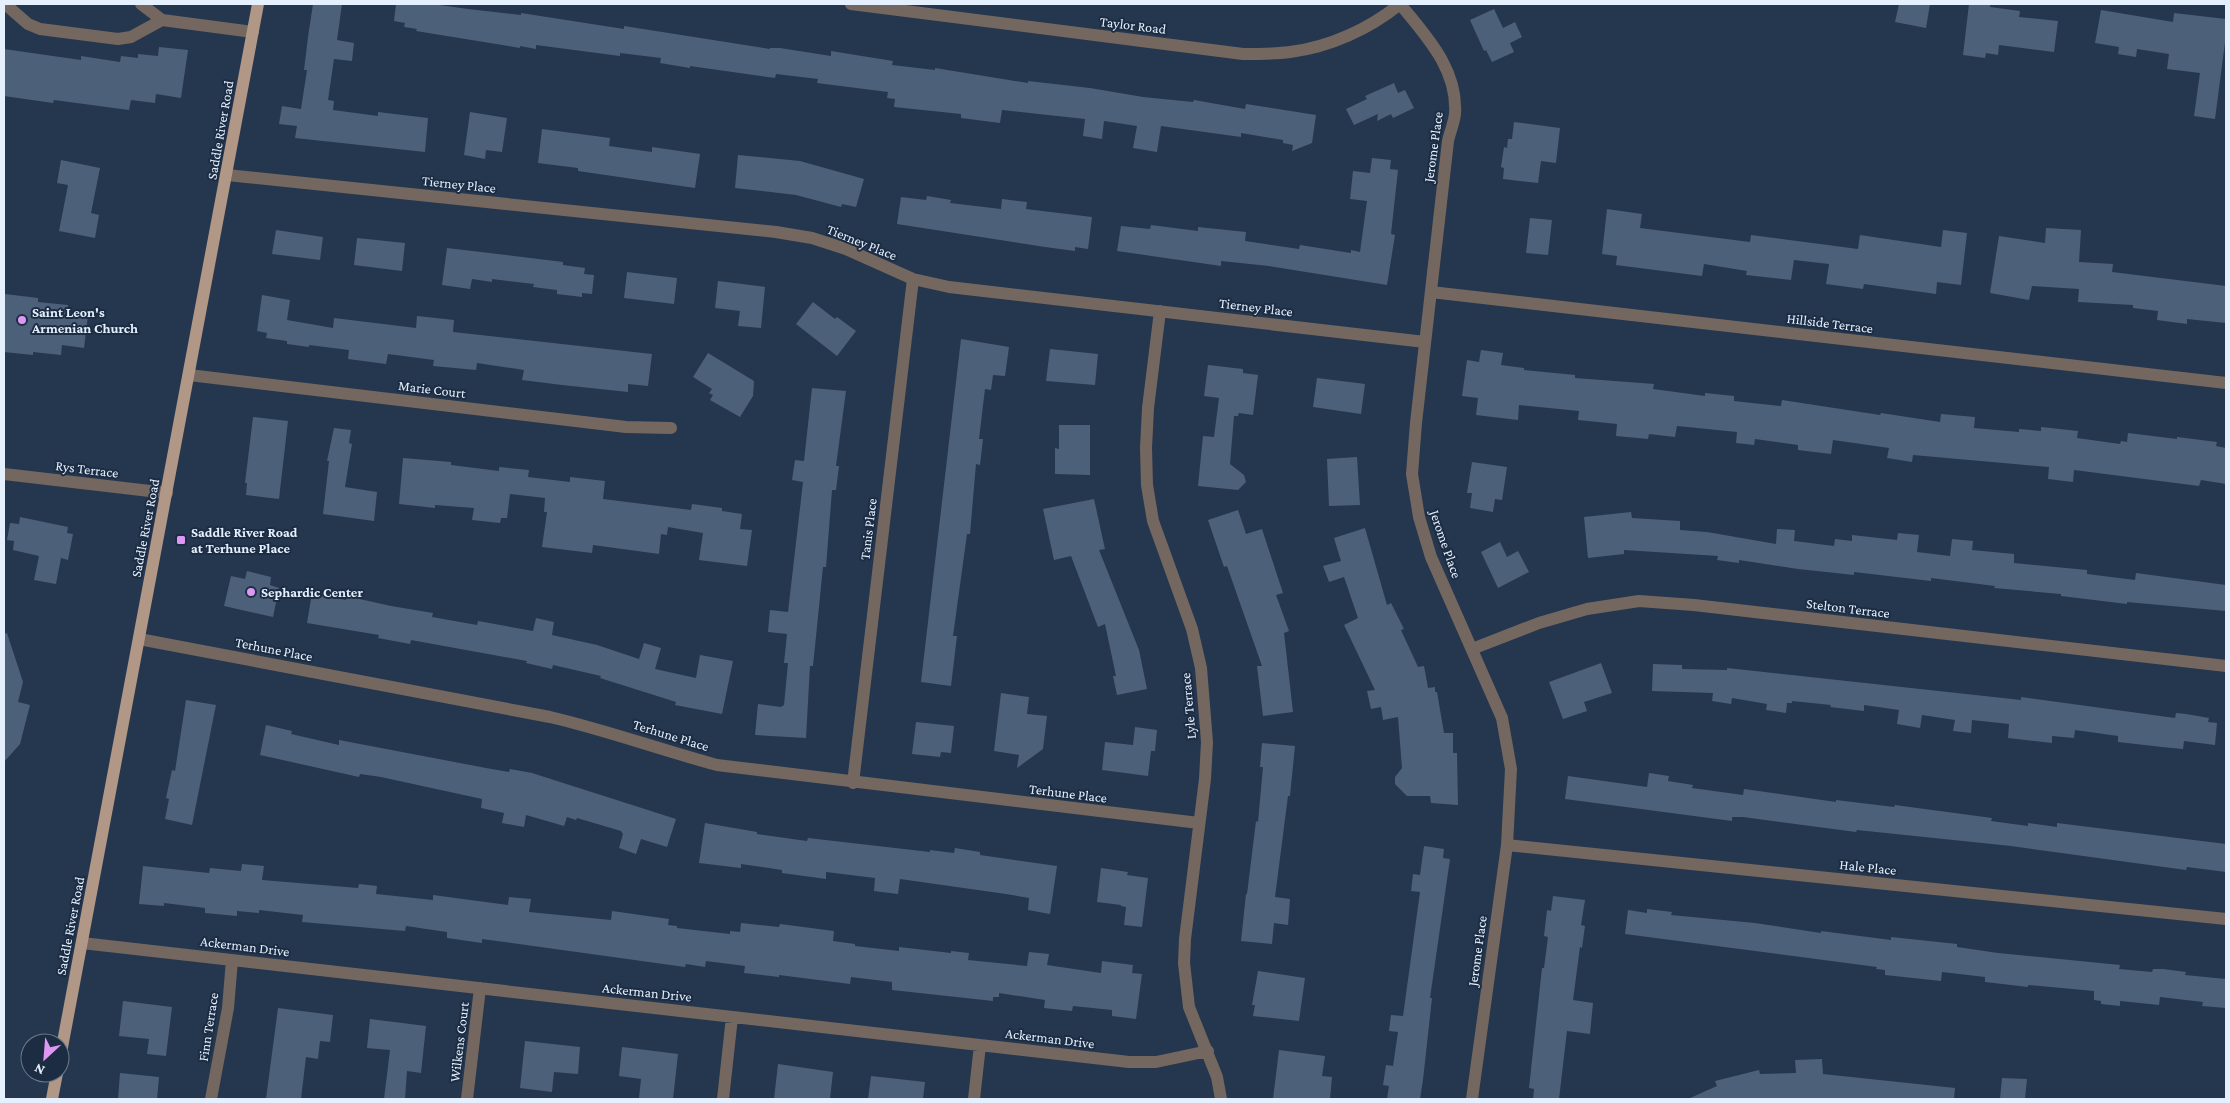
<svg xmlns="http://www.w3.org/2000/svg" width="2230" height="1103" font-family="'Crimson Pro',serif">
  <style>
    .building { fill: #4d6079 }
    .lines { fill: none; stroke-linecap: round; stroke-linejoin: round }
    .minor { stroke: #74675f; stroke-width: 12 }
    .major { stroke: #b19786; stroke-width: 12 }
    .poi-dot { fill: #de98f3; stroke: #1c2d43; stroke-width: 2 }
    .labels { text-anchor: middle; stroke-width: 4; stroke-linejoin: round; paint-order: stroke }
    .street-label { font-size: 14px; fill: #e5f0ff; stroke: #1c2d43 }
    .poi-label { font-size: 14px; font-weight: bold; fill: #e5f0ff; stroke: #1c2d43; text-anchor: start }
  </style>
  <rect width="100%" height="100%" fill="#25374e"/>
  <!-- building -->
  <path class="building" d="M313 4H342L337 40 354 43 352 61 334 59 328 100 334 101 333 110 378 116V112L428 118 425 152 295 138 297 126 279 124 282 106 301 109 307 70H304L308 37Z
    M396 4H432L468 9 521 15V13L624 29V26L770 49V48H780L831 56V51L893 61 892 65 935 70V68L1028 83V81L1090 88 1143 97 1193 102 1194 100 1245 109 1246 104 1316 115 1312 143 1292 151 1293 145 1283 143V140L1241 133V137L1161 126 1157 152 1133 148 1137 126 1104 121 1102 139 1083 136 1085 119 1002 110 1000 123 961 118V114L894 107 895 99 887 98 888 92 817 83 818 79 776 74 775 78 690 66V68L660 63 661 58 620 53V56L536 45V49L520 46V48L416 31 417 29 404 27 405 23 394 21Z
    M1899 4H1930L1926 28 1895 22Z
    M1969 4H1990V7L2020 11 2019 17 2058 21 2054 52 1999 45 1998 55 1986 53 1985 58 1963 55Z
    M1494 9 1503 28 1515 22 1522 37 1510 43 1514 52 1492 62 1486 50 1484 51 1470 20Z
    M2101 10 2173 22 2174 13 2226 19V35L2215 119 2194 116 2200 73 2167 69 2169 54 2137 49 2136 57 2118 54 2119 47 2095 43Z
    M159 47 188 50 181 98 156 94 155 103 131 100 129 110 54 100 53 103 4 96V49L81 60V56L120 62 121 56 138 58V54L158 56Z
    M1394 83 1398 93 1405 90 1414 108 1393 118 1391 114 1377 121 1378 114 1354 125 1346 109 1367 99 1365 96Z
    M470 112 507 118 502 152 486 150 485 159 464 155Z
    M1514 122 1560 128 1556 163 1541 161 1538 183 1503 179 1504 168 1501 167 1504 147 1507 148 1508 139H1512Z
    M542 129 610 138 609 146 652 152V147L700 154 695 188 578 171V168L538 163Z
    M738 155 800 161 864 179 856 207 842 204 841 207 796 195 735 188Z
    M1372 158 1391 160 1390 169 1398 170 1391 234 1395 235 1387 285 1269 266 1221 261V266L1117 251 1121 226 1150 229 1151 225 1198 231V227L1246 232 1245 241 1299 249 1300 245 1351 253V250L1360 252 1367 201 1350 199 1353 171 1370 173Z
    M61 160 100 168 91 213 99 215 95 238 59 231 68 185 57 183Z
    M927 196 951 200 950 203 1001 209 1002 199 1027 202 1026 209 1092 217 1088 249 1075 247V251L1045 247 897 224 901 197 926 200Z
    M1607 209 1642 214 1640 228 1750 242 1751 235 1858 249 1860 235 1941 247 1943 230 1967 233 1961 285 1937 282 1936 294 1864 284 1863 289 1826 284 1829 264 1794 260 1791 280 1746 275 1747 271 1704 264 1702 276 1616 265 1617 256 1602 254Z
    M1530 218 1552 220 1548 255 1526 253Z
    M2046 228 2081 230 2079 262 2113 264 2112 272 2226 286V323L2187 319V324L2157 320 2158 311 2133 308V305L2078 302 2079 289 2032 286 2029 300 1990 293 1999 236 2045 243Z
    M276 230 323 237 320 260 272 254Z
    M357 238 405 243 402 271 354 265Z
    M447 248 563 262V265L585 268 584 274 594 275 592 294 582 293V297L557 294V290L533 287 534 284 492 279V282L472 279 470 289 442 285Z
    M627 272 677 278 674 304 624 298Z
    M718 281 765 287 761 328 738 326 740 311 715 308Z
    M5 294 38 298V302L68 305 67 313 88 315 84 348 62 345 61 355 33 352V355L4 352Z
    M262 295 290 300 287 320 333 328 334 318 416 328 417 316 454 320 453 332 652 354 648 386 628 384V392L562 385 522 380 524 370 477 363 476 370 433 366 434 360 388 354 386 364 348 359 349 350 309 345V347L287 344V341L266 338 267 333 257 331Z
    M813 302 835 319 837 317 856 331 837 356 796 324Z
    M961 339 1009 347 1005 376 993 375 991 390 985 389 979 439H983L980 465 976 464 970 534H967L953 636H957L951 686 921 682Z
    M1050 349 1098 354 1095 385 1046 381Z
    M1481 350 1503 353 1501 365 1524 368V370L1575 375V378L1654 384 1653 389 1705 396V393L1734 396V401L1781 406 1782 400 1880 415 1881 413 1940 422 1941 414 1975 417 1974 428 2019 432V429L2041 431V427L2078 431 2077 438 2120 444 2121 441 2127 442 2128 433 2177 439V437L2217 442 2216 446 2226 448V484L2201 480 2199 486 2074 470 2073 482 2048 479 2049 467 1913 455 1912 462 1887 458 1889 448 1833 440 1831 454 1798 450V445L1755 439 1754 445 1736 443 1737 432 1677 426 1675 437 1649 434 1648 439 1616 436 1617 424 1578 420 1579 411 1519 405 1518 420 1476 415 1478 398 1462 396 1467 360 1479 362Z
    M708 353 754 381 753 396 740 417 710 400 713 395 709 393 712 389 693 377Z
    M1208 365 1243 369V373L1258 375 1253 415 1239 413 1238 416H1234L1230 464 1244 475 1246 482 1238 490 1198 486 1203 436 1214 437 1219 398 1204 396Z
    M1317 378 1365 384 1361 414 1313 407Z
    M812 388 846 391 836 466H839L836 490H832L826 567H823L813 666H810L806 738 755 735 758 704 781 707 784 705 788 663H784L787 634 768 632 770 610 788 612 803 482 792 480 795 460 804 461Z
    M253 417 288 421 279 499 246 495 247 483H245Z
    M1059 425H1090V475L1055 474V448L1059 449Z
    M334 428 351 430 349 443 352 444 345 487 377 492 374 521 323 514 329 461H327Z
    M1357 457 1360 505 1329 506 1327 459Z
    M403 458 451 462V465L499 471V467L529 470 528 477 570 482V477L605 481 603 499 691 510 692 504 722 508V511L742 514 740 529 752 530 747 566 699 560 703 533 668 527 667 535 661 534 659 554 593 545 592 553 542 547 547 512H544L545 498 510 494 507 518H501L500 523 472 520 474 508 435 505V508L399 504Z
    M1472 462 1507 467 1502 500 1495 499 1493 512 1470 508 1472 493H1467Z
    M1094 499 1105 549 1099 550 1139 650 1147 689 1117 695 1113 676H1116L1105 624 1098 627 1071 556 1054 560 1043 509Z
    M1238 510 1246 534 1262 529 1283 593 1276 595 1289 631 1284 633 1293 712 1263 716 1257 666H1262L1227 566 1224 567 1208 520Z
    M1631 512 1632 518 1680 521V530L1707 532 1776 544 1777 529 1795 530 1794 541 1834 546 1835 539 1852 541V535L1897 540 1898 533 1919 535 1917 552 1950 556 1952 539 1973 541 1972 550 2014 554V563L2087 570V574L2135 580 2136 573 2226 585V611L2127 602V604L2061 596V594L1994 588 1995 586 1931 578V581L1854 572V575L1798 569 1739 560V563L1717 560 1718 556 1624 550V554L1588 558 1584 517Z
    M20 517 68 527 67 533 73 534 68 560 61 558 56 584 34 580 39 556 13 550 14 541 7 540 10 523 19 524Z
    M1365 528 1387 605 1391 603 1404 629 1401 630 1418 667 1424 666 1428 688 1435 687V692H1437L1444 733H1453V753H1457L1458 805 1431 803 1430 796H1407L1395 784V777L1402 768 1398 717 1383 720 1381 707 1371 709 1367 691 1375 690 1344 625 1358 618 1344 577 1329 582 1323 566 1341 561 1334 538Z
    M1500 542 1507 557 1518 551 1529 572 1498 588 1481 552Z
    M247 571 271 577 270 585 279 588 273 617 224 606 231 576 245 579Z
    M312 593 346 600V596L391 606 433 613 432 617 477 625 478 621 533 631 536 618 554 622 552 635 597 645 639 659 644 643 661 648 655 669 696 678 700 655 733 661 722 714 675 705 676 702 600 678 601 676 553 665 552 669 526 663 527 661 411 640 410 644 378 638 379 635 307 623Z
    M7 633 23 682 18 702 30 705 20 744 4 762V634Z
    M1601 663 1612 693 1584 702 1587 711 1563 719 1549 682Z
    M1653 664 1682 665V669L1727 670V668L2021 700V697L2175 718 2176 713 2186 714 2209 718 2208 722 2217 723 2215 745 2184 741 2183 749 2162 747 2118 742V736L2075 730 2074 738 2052 736V743L2008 738 2009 724 1972 720 1971 733 1953 731 1955 720 1922 715 1920 728 1897 724 1899 710 1864 705V711L1830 707 1831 705 1792 701V703H1787L1786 713 1766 710 1767 704 1732 698 1731 704 1712 701 1713 693 1652 691Z
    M1001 693 1029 697 1027 714 1047 716 1043 749 1017 768 1019 755 994 751Z
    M186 700 216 705 192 825 165 819 169 799 166 798 172 770 175 771Z
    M916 722 954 726 951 753 941 752 940 757 912 754Z
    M266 725 292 731 291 734 339 745V740L486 768 509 772 510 769 532 773 676 819 667 847 641 839 636 854 619 848 623 834 621 831 577 818 576 820 567 817 564 826 526 815 524 827 502 823 504 813 481 808 482 799 381 777 360 774 359 777 260 755Z
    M1135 727 1157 730 1155 751H1151L1148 776 1102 770 1105 742 1133 745Z
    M1262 743 1295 746 1290 796H1288L1275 897 1290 899 1288 925 1274 923 1272 944 1241 941 1246 894H1247L1256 821 1258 822 1263 767H1260Z
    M1649 773 1669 776 1668 781 1693 785 1692 788 1743 795 1744 789 1836 802V800L1894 807 1895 805 1992 818 1991 821 2028 826V823L2057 827V823L2226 844V872L2187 867 2186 870 2011 846 1857 830 1856 832 1743 817H1732V821L1565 799 1568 776 1647 787Z
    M705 823 757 832V834L807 841 808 838 930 852V850L954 853 955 848 980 852V855L1057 866 1050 914 1028 910 1029 898 1006 894 900 879 898 894 874 891 875 878 826 872V879L782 873V870L741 864V868L699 863Z
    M1424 846 1444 849 1443 858 1450 859 1430 998H1432L1423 1080 1420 1099H1387L1389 1086 1383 1085 1386 1065 1393 1066 1398 1032 1389 1031 1391 1015 1403 1016 1420 892 1411 891 1413 874 1420 875Z
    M242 864 264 866 262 880 358 888 359 884 377 886 376 894 433 900V895L508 905 509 897 531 899 529 912 611 920 612 911 669 919 668 925 677 926V928L730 934V931L740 932 741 923 779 927 780 924 834 931 833 941 855 944V946L899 951V947L951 953V951L969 953 968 960 1027 966 1029 952 1049 954 1047 965 1101 973 1102 961 1133 965 1132 973 1142 974 1136 1019 1112 1016V1010L1073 1006 1072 1011 1044 1008 1045 1000 999 993V997H993V1001L892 990V982L851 977 850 984 779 975V977L744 973 745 966 706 961 705 967 686 964 685 967 482 939V943L447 938V932L406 926 405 931 302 922 303 915 259 910V913L237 911V916L205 913V908L164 903V906L139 904 143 866 209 873 210 868 241 871Z
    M1101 868 1128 872 1127 875 1148 878 1142 927 1124 925 1126 907 1121 906V905L1097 902Z
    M1553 896 1585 900 1581 925 1585 926 1582 948 1580 947 1573 1000 1593 1003 1590 1034 1567 1031 1559 1099H1533L1534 1089 1529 1088 1542 968H1544L1548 937 1544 936 1547 910 1551 911Z
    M1647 909 1672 912 1671 915 1755 923 1821 933V931L1891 940V937L1957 944V947L1998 953 2120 965 2119 969 2152 972 2153 969H2163L2186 972 2185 975 2226 979V1008L2202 1006 2203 1002 2160 997 2159 1005 2120 1001V1006L2101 1004V1001L2094 1000V991L2028 985V987L1985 982V977L1942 972 1941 981 1885 975V970L1876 969 1877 967 1625 934 1628 910 1647 913Z
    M1258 971 1305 978 1299 1021 1253 1016 1255 1005H1252Z
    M123 1001 172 1007 166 1056 147 1054 149 1039 119 1036Z
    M278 1008 333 1015 330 1042 320 1041 318 1059 306 1057 301 1099H266Z
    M370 1019 426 1026 421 1073 407 1071 405 1099H384L390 1050 367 1048Z
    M525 1041 580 1047 578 1074 554 1072 552 1092 520 1088Z
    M622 1047 678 1054 673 1099 639 1098 641 1079 619 1076Z
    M1279 1050 1325 1056 1322 1076 1332 1077 1330 1099H1273Z
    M1822 1059 1823 1074 1955 1088 1954 1099H1688L1717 1086 1715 1081 1759 1070 1760 1074 1796 1073 1795 1060Z
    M778 1064 833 1072 830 1099H774Z
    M120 1073 159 1077 157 1099H118Z
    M871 1076 925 1082 923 1099H868Z
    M2002 1078 2027 1079 2025 1099H2000Z"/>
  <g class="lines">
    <!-- minor -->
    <path class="minor" d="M5 4 28 24 40 29 118 39 131 37 162 20
      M141 4 162 20 253 32
      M851 4 1243 54C1259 54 1275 54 1290 52 1330 47 1369 29 1400 4
      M1400 4C1426 36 1458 69 1455 114 1454 123 1450 132 1448 141L1416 423 1412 474 1419 517 1431 557 1502 718 1511 769 1507 845 1472 1099
      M227 175 776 232 812 238 846 249 913 279 949 287 1425 342
      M1431 292 2226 383
      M1160 311 1148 408 1146 448 1147 485 1153 521 1192 629 1201 668 1207 742 1205 779 1185 939 1184 963 1189 1007 1217 1077 1221 1099
      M189 375 626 427 671 428
      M4 474 167 493
      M139 639 550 717C606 730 661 750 717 765L1199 823
      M1472 649 1539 623 1587 609 1639 601 1694 605 2226 666
      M853 783 913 279
      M1507 845 2226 919
      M82 943 1129 1062H1156L1208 1051
      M211 1099 228 1008 232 960
      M467 1099 480 988
      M723 1099 732 1017
      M974 1099 980 1045"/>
    <!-- major -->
    <path class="major" d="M60 1058 258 4
      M52 1099 57 1073"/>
  </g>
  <!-- markers -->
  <g class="poi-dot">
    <circle cx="22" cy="320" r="5"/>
    <rect x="176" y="535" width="10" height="10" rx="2.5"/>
    <circle cx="251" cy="592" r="5"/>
  </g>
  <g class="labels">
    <!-- street labels -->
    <g class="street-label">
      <text transform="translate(1133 25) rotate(7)" y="5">Taylor Road</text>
      <text transform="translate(220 130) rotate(-80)" y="5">Saddle River Road</text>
      <text transform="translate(1433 147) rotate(-82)" y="5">Jerome Place</text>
      <text transform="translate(459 184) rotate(6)" y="5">Tierney Place</text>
      <text transform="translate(862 242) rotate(22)" y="5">Tierney Place</text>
      <text transform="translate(1256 307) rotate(7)" y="5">Tierney Place</text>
      <text transform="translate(1830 323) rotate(7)" y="5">Hillside Terrace</text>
      <text transform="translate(432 389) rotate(7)" y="5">Marie Court</text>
      <text transform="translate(87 469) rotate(7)" y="5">Rys Terrace</text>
      <text transform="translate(145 528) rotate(-79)" y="5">Saddle River Road</text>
      <text transform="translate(868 529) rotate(-83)" y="5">Tanis Place</text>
      <text transform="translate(1446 544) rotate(71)" y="5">Jerome Place</text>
      <text transform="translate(1848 608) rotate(7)" y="5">Stelton Terrace</text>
      <text transform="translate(274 649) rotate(11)" y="5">Terhune Place</text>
      <text transform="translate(1188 706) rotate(-95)" y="5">Lyle Terrace</text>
      <text transform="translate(671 735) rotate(17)" y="5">Terhune Place</text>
      <text transform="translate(1068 793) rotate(7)" y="5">Terhune Place</text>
      <text transform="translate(1868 867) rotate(6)" y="5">Hale Place</text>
      <text transform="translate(70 926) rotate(-79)" y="5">Saddle River Road</text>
      <text transform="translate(245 946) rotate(7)" y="5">Ackerman Drive</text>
      <text transform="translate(1477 951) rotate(-82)" y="5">Jerome Place</text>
      <text transform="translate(647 992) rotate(6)" y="5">Ackerman Drive</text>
      <text transform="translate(208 1027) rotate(-81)" y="5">Finn Terrace</text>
      <text transform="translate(1050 1038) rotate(7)" y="5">Ackerman Drive</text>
      <text transform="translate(459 1042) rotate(-83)" y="5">Wilkens Court</text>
    </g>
    <!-- poi labels -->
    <g class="poi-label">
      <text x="32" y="317">Saint Leon's<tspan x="32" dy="16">Armenian Church</tspan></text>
      <text x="191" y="537">Saddle River Road<tspan x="191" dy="16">at Terhune Place</tspan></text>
      <text x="261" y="597">Sephardic Center</text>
    </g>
  </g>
  <!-- border -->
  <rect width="2230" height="1103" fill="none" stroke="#e5f0ff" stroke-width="10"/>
  <!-- north arrow -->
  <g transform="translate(45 1058) rotate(206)"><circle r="24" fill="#1c2d43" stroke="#6c7b8e"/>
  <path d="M0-4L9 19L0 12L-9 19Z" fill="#de98f3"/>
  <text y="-8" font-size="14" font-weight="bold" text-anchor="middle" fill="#e5f0ff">N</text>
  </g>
</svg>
